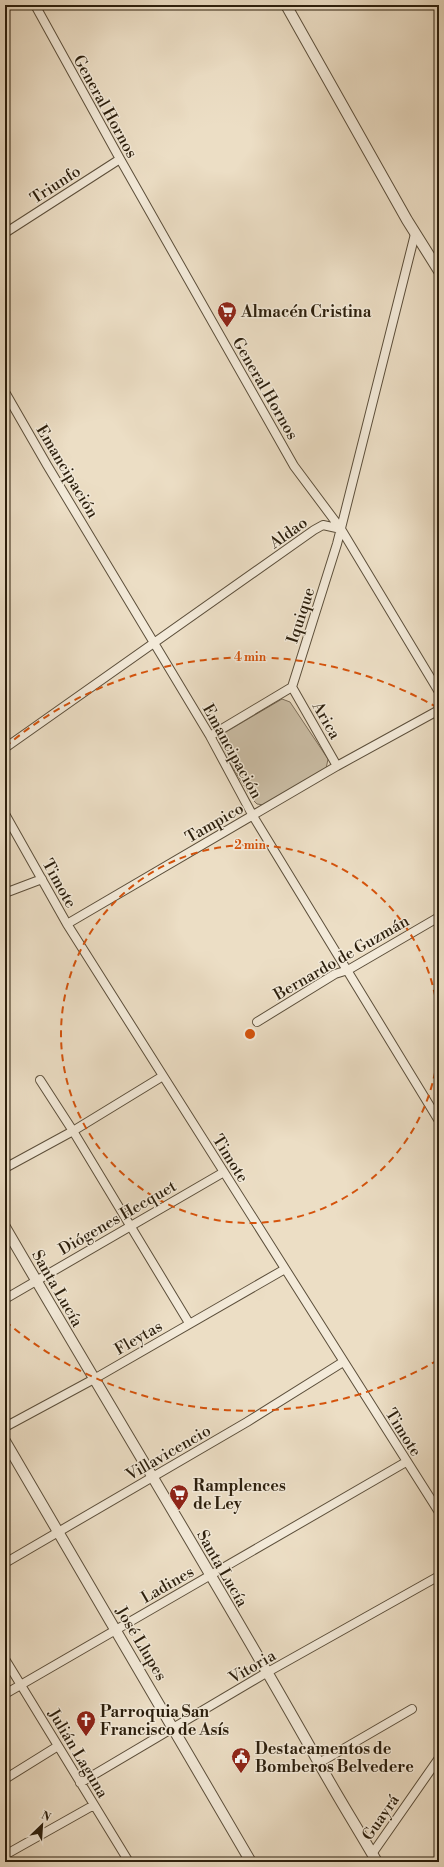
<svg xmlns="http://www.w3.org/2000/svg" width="444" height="1867" font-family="'Libre Bodoni',serif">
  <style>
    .green { fill: #cbbea6; stroke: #7c6e5a }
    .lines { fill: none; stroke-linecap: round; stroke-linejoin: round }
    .minor-casing { stroke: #5c4f3b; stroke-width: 10 }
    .tertiary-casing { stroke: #5c4f3b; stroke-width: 12 }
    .minor { stroke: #f3ead9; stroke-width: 8 }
    .tertiary { stroke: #f3ead9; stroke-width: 10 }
    .ring { fill: none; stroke: #d5530c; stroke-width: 2; stroke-dasharray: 7 5 }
    .labels { text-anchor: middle; stroke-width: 3; stroke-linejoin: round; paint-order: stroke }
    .street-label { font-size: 16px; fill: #2c1f0d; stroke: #f3ead9 }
    .poi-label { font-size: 16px; font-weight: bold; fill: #2c1f0d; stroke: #f3ead9; text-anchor: start }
    .centre { fill: #d5530c; stroke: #f3ead9; stroke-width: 2 }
    .ring-label { font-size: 12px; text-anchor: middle; font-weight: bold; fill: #d5530c; stroke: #f3ead9; stroke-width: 3; stroke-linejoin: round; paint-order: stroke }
  </style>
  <rect width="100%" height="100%" fill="#ecdec5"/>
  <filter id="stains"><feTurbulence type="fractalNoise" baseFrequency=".005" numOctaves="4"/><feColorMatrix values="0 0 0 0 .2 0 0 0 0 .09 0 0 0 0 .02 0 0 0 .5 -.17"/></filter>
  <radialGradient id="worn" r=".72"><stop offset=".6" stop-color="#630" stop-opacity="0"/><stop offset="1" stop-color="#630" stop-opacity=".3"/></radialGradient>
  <!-- green -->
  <path class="green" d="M282 699 290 702 328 759 326 769 264 805 257 804 254 801 220 748V738L226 732Z"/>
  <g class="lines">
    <defs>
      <path id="minor" d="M35 5 120 159 294 466 341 529 439 692
        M5 233 120 159
        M5 392 47 465 210 736 253 816 439 1121
        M292 687 337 766
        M210 736 292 687 337 544 415 234
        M5 748 314 530 323 525 341 529
        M5 814 67 924 439 1512
        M5 893 42 879
        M67 924 337 766 439 710
        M257 1022 335 974 348 970 439 917
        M40 1080 73 1131 189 1323
        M5 1168 73 1131 163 1076
        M5 1299 224 1172
        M5 1427 94 1379 285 1269
        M5 1563 247 1422 343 1362
        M5 1659 129 1862
        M5 1694 406 1462
        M319 1763 412 1709
        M5 1779 58 1746
        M80 1783 266 1673 439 1576
        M372 1854 439 1758
        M5 1855 94 1805"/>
      <path id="tertiary" d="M286 5 407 220 439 271
        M5 1227C109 1406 218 1583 319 1763 337 1796 358 1829 377 1862
        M5 1441 251 1862"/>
    </defs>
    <!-- minor casing -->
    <use href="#minor" class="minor-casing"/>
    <!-- tertiary casing -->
    <use href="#tertiary" class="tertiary-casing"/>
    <!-- minor -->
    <use href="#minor" class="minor"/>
    <!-- tertiary -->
    <use href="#tertiary" class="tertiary"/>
  </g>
  <!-- distance rings -->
  <g class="ring">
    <path d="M439 1036A189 189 0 1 1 439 1032"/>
    <path d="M438 1360A377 377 0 0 1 5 1321M5 747A377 377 0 0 1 438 708"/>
  </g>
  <!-- icons -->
  <defs>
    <symbol id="supermarket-pin" viewBox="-11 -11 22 30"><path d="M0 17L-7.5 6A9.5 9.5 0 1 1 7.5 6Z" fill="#8f2418" stroke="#f3ead9"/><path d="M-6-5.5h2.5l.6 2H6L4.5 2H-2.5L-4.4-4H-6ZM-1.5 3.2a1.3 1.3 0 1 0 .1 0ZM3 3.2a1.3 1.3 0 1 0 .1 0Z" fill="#fff"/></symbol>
    <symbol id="church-pin" viewBox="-11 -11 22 30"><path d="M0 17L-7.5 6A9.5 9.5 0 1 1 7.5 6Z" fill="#8f2418" stroke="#f3ead9"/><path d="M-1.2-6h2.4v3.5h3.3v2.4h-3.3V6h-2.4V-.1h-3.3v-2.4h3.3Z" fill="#fff"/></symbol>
    <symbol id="civic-pin" viewBox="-11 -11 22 30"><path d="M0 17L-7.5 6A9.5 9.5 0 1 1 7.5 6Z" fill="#8f2418" stroke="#f3ead9"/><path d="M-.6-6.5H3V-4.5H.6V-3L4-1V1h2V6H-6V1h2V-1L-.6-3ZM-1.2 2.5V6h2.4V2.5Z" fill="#fff"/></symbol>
  </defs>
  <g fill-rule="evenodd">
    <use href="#supermarket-pin" x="216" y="300" width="22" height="30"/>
    <use href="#supermarket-pin" x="168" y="1483" width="22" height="30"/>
    <use href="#church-pin" x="75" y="1709" width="22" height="30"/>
    <use href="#civic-pin" x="230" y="1746" width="22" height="30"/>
  </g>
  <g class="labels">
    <!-- street labels -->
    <g class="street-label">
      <text transform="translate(106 106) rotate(61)" y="6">General Hornos</text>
      <text transform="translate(55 184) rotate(-33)" y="6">Triunfo</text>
      <text transform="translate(266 388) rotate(60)" y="6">General Hornos</text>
      <text transform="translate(68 471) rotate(59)" y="6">Emancipación</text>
      <text transform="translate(288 532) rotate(-35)" y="6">Aldao</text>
      <text transform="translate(300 615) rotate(-72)" y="6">Iquique</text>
      <text transform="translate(327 720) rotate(60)" y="6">Arica</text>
      <text transform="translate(233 751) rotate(61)" y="6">Emancipación</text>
      <text transform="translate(214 822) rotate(-30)" y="6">Tampico</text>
      <text transform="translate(60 883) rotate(61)" y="6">Timote</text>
      <text transform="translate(341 957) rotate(-30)" y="6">Bernardo de Guzmán</text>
      <text transform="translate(231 1158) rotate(58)" y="6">Timote</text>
      <text transform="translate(117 1217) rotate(-30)" y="6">Diógenes Hecquet</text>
      <text transform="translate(58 1288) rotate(60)" y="6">Santa Lucía</text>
      <text transform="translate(138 1337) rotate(-30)" y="6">Fleytas</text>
      <text transform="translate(404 1432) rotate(58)" y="6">Timote</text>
      <text transform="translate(168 1452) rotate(-30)" y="6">Villavicencio</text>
      <text transform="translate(223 1568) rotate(60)" y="6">Santa Lucía</text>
      <text transform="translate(167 1584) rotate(-30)" y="6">Ladines</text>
      <text transform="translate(142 1643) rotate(59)" y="6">José Llupes</text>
      <text transform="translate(252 1666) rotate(-30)" y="6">Vitoria</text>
      <text transform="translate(79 1753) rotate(59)" y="6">Julián Laguna</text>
      <text transform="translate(380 1817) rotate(-55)" y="6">Guayrá</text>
    </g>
    <!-- poi labels -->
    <g class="poi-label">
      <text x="241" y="317">Almacén Cristina</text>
      <text x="193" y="1491">Ramplences<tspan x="193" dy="18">de Ley</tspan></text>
      <text x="100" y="1717">Parroquia San<tspan x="100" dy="18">Francisco de Asís</tspan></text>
      <text x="255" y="1754">Destacamentos de<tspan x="255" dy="18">Bomberos Belvedere</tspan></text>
    </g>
  </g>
  <circle cx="250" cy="1034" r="6" class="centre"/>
  <g class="ring-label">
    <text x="250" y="661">4 min</text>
    <text x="250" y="849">2 min</text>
  </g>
  <!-- margin -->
  <rect width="444" height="1867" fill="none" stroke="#ecdec5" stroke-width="20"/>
  <rect x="6" y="6" width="432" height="1855" fill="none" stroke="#2c1f0d" stroke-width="2"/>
  <rect x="10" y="10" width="424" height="1847" fill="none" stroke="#2c1f0d"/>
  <!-- north arrow -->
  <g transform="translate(42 1825) rotate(25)" stroke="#f3ead9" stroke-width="3" paint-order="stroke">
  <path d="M0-3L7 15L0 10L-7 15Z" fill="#2c1f0d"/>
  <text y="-6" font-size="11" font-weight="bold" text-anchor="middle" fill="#2c1f0d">N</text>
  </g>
  <rect width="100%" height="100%" filter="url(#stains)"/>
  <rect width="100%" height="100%" fill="url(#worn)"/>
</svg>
